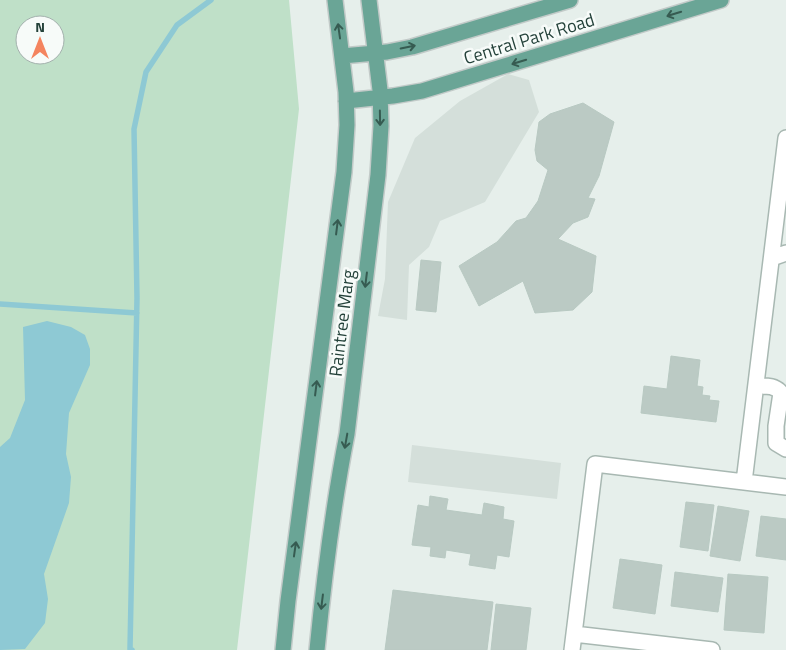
<svg xmlns="http://www.w3.org/2000/svg" width="786" height="650" font-family="'Titillium Web',sans-serif">
  <style>
    .built { fill: #d4dfda }
    .green { fill: #bfe0c8; fill-rule: evenodd }
    .water { fill: #8ec9d4 }
    .lines { fill: none; stroke-linecap: round; stroke-linejoin: round }
    .stream { stroke: #8ec9d4; stroke-width: 5.5 }
    .building { fill: #bbcac4; stroke: #b8c9c2 }
    .minor-casing { stroke: #a8b8b2; stroke-width: 18 }
    .major-casing { stroke: #c2cac8; stroke-width: 18 }
    .minor { stroke: #fff; stroke-width: 15 }
    .major { stroke: #6aa596; stroke-width: 15 }
    .oneway { stroke: #365b51 }
    .labels { text-anchor: middle; stroke-width: 5; stroke-linejoin: round; paint-order: stroke }
    .street-label { font-size: 18px; fill: #24423a; stroke: #f7fbf9 }
  </style>
  <rect width="100%" height="100%" fill="#e6efeb"/>
  <!-- built -->
  <path class="built" d="M508 74 529 80 539 112 485 202 440 221 429 247 409 265 407 320 378 316 385 279 388 202 415 138 460 101Z
    M412 445 561 463 557 499 408 482Z"/>
  <!-- green -->
  <path class="green" d="M0 0H289L299 109 237 650H0ZM25 25H55V55H25Z"/>
  <!-- water -->
  <path class="water" d="M47 321 71 327 85 335 90 349V365L69 413 66 454 71 477 69 503 44 574 48 599 45 623 25 649 0 650V447L10 438 25 400 23 327Z"/>
  <g class="lines">
    <!-- stream -->
    <path class="stream" d="M0 304 137 313
      M132 650 130 649 137 298 134 129 146 72 177 25 211 0"/>
  </g>
  <!-- building -->
  <path class="building" d="M583 103 614 122 599 176 588 198 595 199 588 217 573 223 558 239 596 256 592 292 573 310 535 313 523 281 479 306 459 266 497 242 516 221 526 218 538 201 548 170 537 161 535 150 539 122 550 114Z
    M421 260 441 262 436 312 416 310Z
    M671 356 700 360 697 386 703 387 702 395 710 396 709 400 719 401 716 422 641 413 644 386 667 389Z
    M430 496 448 499 446 510 482 515 484 503 504 507 503 519 514 521 509 557 497 555 495 569 469 565 471 554 446 550 445 558 430 556 431 547 412 545 418 505 429 507Z
    M686 502 714 505 708 551 680 547Z
    M718 506 749 511 740 561 710 556Z
    M761 516 786 519V560L756 556Z
    M620 559 662 565 655 614 613 608Z
    M675 572 723 578 718 612 671 606Z
    M728 574 768 577 764 633 724 630Z
    M393 590 493 602 487 650H385Z
    M496 604 531 608 526 650H491Z"/>
  <g class="lines">
    <defs>
      <path id="minor" d="M772 258 786 253
        M757 386C766 386 775 385 781 393L776 426V443L786 449
        M744 482 786 138
        M574 634 712 650
        M572 650 595 464 786 487"/>
      <path id="major" d="M342 56 387 52 412 47 570 0
        M346 101 393 96 422 91 721 0
        M283 650 288 601 344 172 347 125 346 92 335 0
        M317 650C324 578 333 506 347 434L378 175 381 126 380 90 369 0"/>
    </defs>
    <!-- minor casing -->
    <use href="#minor" class="minor-casing"/>
    <!-- major casing -->
    <use href="#major" class="major-casing"/>
    <!-- minor -->
    <use href="#minor" class="minor"/>
    <!-- major -->
    <use href="#major" class="major"/>
  </g>
  <!-- one-way arrows -->
  <defs><path id="oneway-shaft" d="M-6 0H5M1.5-3L5.5 0L1.5 3" fill="none" stroke-width="1.6" stroke-linecap="round" stroke-linejoin="round" transform="scale(1.25)"/></defs>
  <g class="oneway">
    <use href="#oneway-shaft" transform="translate(674 14) rotate(163)"/>
    <use href="#oneway-shaft" transform="translate(339 31) rotate(-98)"/>
    <use href="#oneway-shaft" transform="translate(408 47) rotate(-12)"/>
    <use href="#oneway-shaft" transform="translate(519 62) rotate(163)"/>
    <use href="#oneway-shaft" transform="translate(380 118) rotate(89)"/>
    <use href="#oneway-shaft" transform="translate(337 227) rotate(-83)"/>
    <use href="#oneway-shaft" transform="translate(366 280) rotate(97)"/>
    <use href="#oneway-shaft" transform="translate(316 388) rotate(-83)"/>
    <use href="#oneway-shaft" transform="translate(346 441) rotate(100)"/>
    <use href="#oneway-shaft" transform="translate(295 549) rotate(-82)"/>
    <use href="#oneway-shaft" transform="translate(322 602) rotate(97)"/>
  </g>
  <g class="labels">
    <!-- street labels -->
    <g class="street-label">
      <text transform="translate(529 39) rotate(-17)" y="6">Central Park Road</text>
      <text transform="translate(342 323) rotate(-83)" y="6">Raintree Marg</text>
    </g>
  </g>
  <!-- north arrow -->
  <g transform="translate(40 40)"><circle r="24" fill="#f7fbf9" stroke="#a3b1ad"/>
  <path d="M0-4L9 19L0 12L-9 19Z" fill="#f4845f"/>
  <text y="-8" font-size="14" font-weight="bold" text-anchor="middle" fill="#24423a">N</text>
  </g>
</svg>
